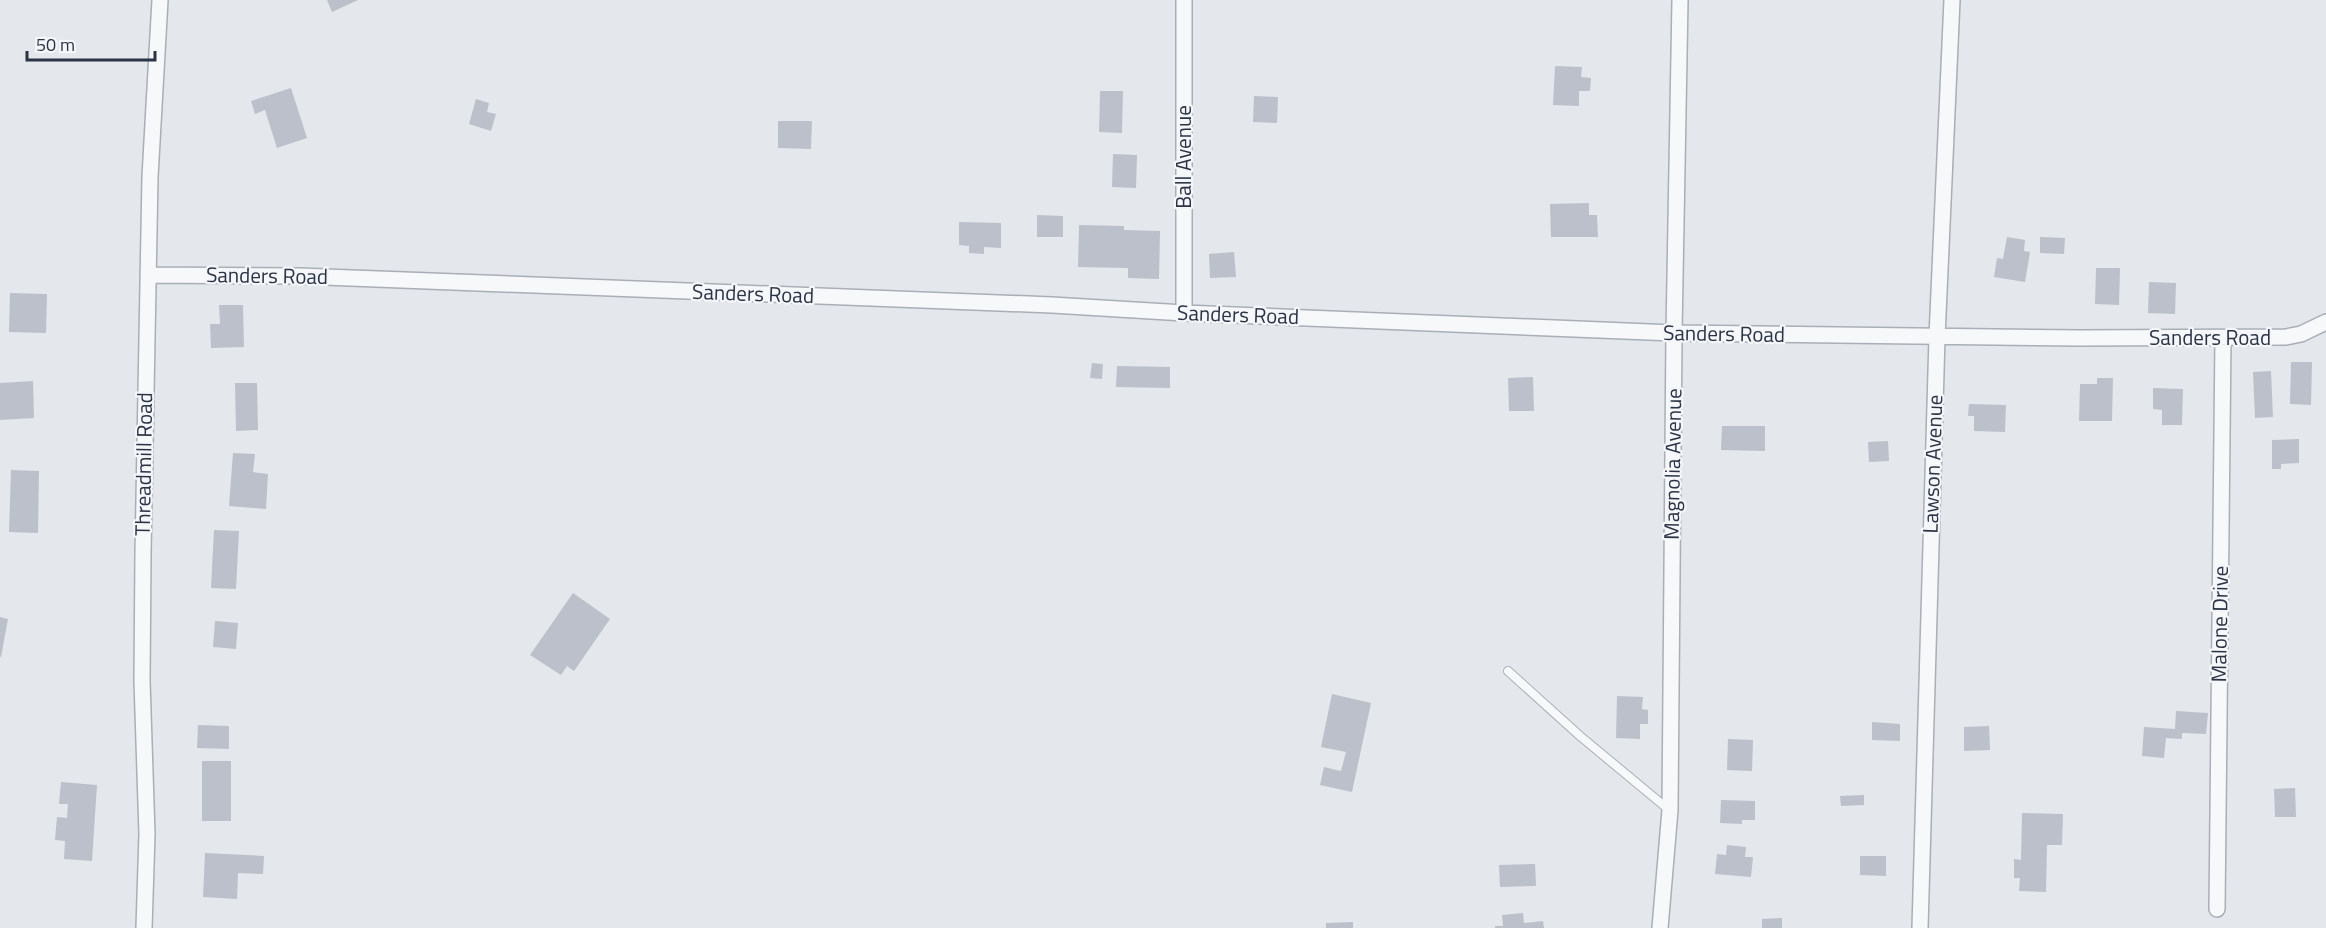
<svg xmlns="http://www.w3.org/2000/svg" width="2326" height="928" font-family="'Titillium Web',sans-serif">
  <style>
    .building { fill: #bbc0ca }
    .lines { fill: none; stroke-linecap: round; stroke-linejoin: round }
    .service-casing { stroke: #a9aeb7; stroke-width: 10 }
    .minor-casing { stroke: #a9aeb7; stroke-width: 18 }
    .service { stroke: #f7f8fa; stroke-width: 8 }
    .minor { stroke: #f7f8fa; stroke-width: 15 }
    .labels { text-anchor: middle; stroke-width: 4.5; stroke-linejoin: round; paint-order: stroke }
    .street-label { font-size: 21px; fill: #2b3445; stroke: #f4f6f9 }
  </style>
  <rect width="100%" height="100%" fill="#e4e7ec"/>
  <!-- building -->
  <path class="building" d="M327 0H358L332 12Z
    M1555 66 1582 67 1581 77 1591 78 1590 91H1579V106L1553 105Z
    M291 88 307 138 277 148 265 110 255 114 251 101Z
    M1100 91H1123L1122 133 1099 132Z
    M1254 96 1278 97 1277 123 1253 122Z
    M476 99 489 103 487 112 496 114 491 131 469 124Z
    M778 121H812L811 149 778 148Z
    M1113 154 1137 155 1136 188 1112 187Z
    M1589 203V215H1597L1598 237H1551L1550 204Z
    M1037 215 1063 216V237H1037Z
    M959 222 1001 223V248L984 247V254L969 253V246L959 245Z
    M1079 225 1124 226V230L1160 231 1159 279 1128 278V268L1078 267Z
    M2007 237 2025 240 2024 251 2030 252 2025 282 1994 277 1997 258 2003 259Z
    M2040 237 2065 238 2064 254 2040 253Z
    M1234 252 1236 277 1210 278 1209 254Z
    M2096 268H2120L2119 305 2095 304Z
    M2149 282 2176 283 2175 314 2148 313Z
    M10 293 47 294 46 333 9 332Z
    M219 305H243L244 347 211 348 210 324H220Z
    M2291 362H2312L2311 405 2290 404Z
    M1092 363 1103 364 1102 379 1090 378Z
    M1117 366 1170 367V388L1116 387Z
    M2271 371 2273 417 2255 418 2253 372Z
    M1533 377 1534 411H1509L1508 378Z
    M2097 378H2113L2112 421H2079L2080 384H2097Z
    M33 381 34 418 0 420V383Z
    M235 383H257L258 430 236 431Z
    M2153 388 2183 389 2182 425H2162V410L2153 409Z
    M1969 404 2006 405 2005 432 1974 431V416H1968Z
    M1722 426H1765V451L1721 450Z
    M2299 439V463L2281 464V469H2272V440Z
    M1888 441 1889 461 1869 462 1868 442Z
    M233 453 255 454 253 472 268 474 266 509 229 506Z
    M11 470 39 471 38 533 9 532Z
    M214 530 239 531 236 589 211 588Z
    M573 593 610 619 574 671 567 666 561 675 530 655Z
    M0 617 8 619 1 657H0Z
    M215 621 238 623 236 649 213 647Z
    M1332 694 1371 703 1352 792 1320 785 1324 767 1341 771 1346 752 1321 747Z
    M1617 696 1643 697 1642 709 1648 710V724H1640V739L1616 738Z
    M2176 711 2208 713 2206 734 2182 733V739L2166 738 2164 758 2142 756 2144 727 2175 729Z
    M1872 722 1900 724V741L1872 740Z
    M198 725 229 726V749L197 748Z
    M1989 726 1990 750 1964 751V727Z
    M1728 739 1753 740 1752 771 1727 770Z
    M202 761H231V821H202Z
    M61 782 97 785 92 861 64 859 65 841 55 840 57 817 67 818 68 804H59Z
    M2295 788 2296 817H2275L2274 789Z
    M1864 795V805L1841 806 1840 796Z
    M1721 800 1755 801V820H1742V824L1720 823Z
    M2022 813 2063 814 2062 845H2047L2046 892 2019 891 2020 878H2014V859L2021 860Z
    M1727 845 1746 847 1745 857H1753L1751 877 1715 874 1717 854 1726 855Z
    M205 853 264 856 263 874 238 873 237 899 203 897Z
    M1860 856H1886V876L1860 875Z
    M1535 864 1536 886 1500 887 1499 865Z
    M1523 913 1524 923 1543 921 1544 928H1495V926H1503L1502 915Z
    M1782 918V928H1762V919Z
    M1353 922V928H1326V923Z"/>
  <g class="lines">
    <defs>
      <path id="service" d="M1508 671 1580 736 1668 809"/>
      <path id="minor" d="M148 275 299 276 1052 305 1184 313 1674 333 2080 338 2286 337 2301 334 2326 322
        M1184 313V0
        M2217 909 2223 338
        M144 928 147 834 142 681 143 553 150 177 160 0
        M1660 928 1670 810 1674 333 1680 0
        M1920 928 1937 337 1952 0"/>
    </defs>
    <!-- service casing -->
    <use href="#service" class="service-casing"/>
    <!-- minor casing -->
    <use href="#minor" class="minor-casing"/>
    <!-- service -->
    <use href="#service" class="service"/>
    <!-- minor -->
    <use href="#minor" class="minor"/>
  </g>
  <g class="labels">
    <!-- street labels -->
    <g class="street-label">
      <text transform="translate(1184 157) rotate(-90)" y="7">Ball Avenue</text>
      <text transform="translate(267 276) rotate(1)" y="7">Sanders Road</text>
      <text transform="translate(753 294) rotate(2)" y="7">Sanders Road</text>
      <text transform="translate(1238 315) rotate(2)" y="7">Sanders Road</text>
      <text transform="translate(1724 334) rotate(1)" y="7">Sanders Road</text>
      <text x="2210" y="345">Sanders Road</text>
      <text transform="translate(144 464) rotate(-89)" y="7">Threadmill Road</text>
      <text transform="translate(1673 464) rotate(-89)" y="7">Magnolia Avenue</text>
      <text transform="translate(1933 464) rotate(-88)" y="7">Lawson Avenue</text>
      <text transform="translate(2220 624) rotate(-89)" y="7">Malone Drive</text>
    </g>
  </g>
  <!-- scale -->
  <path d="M27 51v9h128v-9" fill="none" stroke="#2b3445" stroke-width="3"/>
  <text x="36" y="51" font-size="18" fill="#2b3445" stroke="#f4f6f9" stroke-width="4.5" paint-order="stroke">50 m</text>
</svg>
